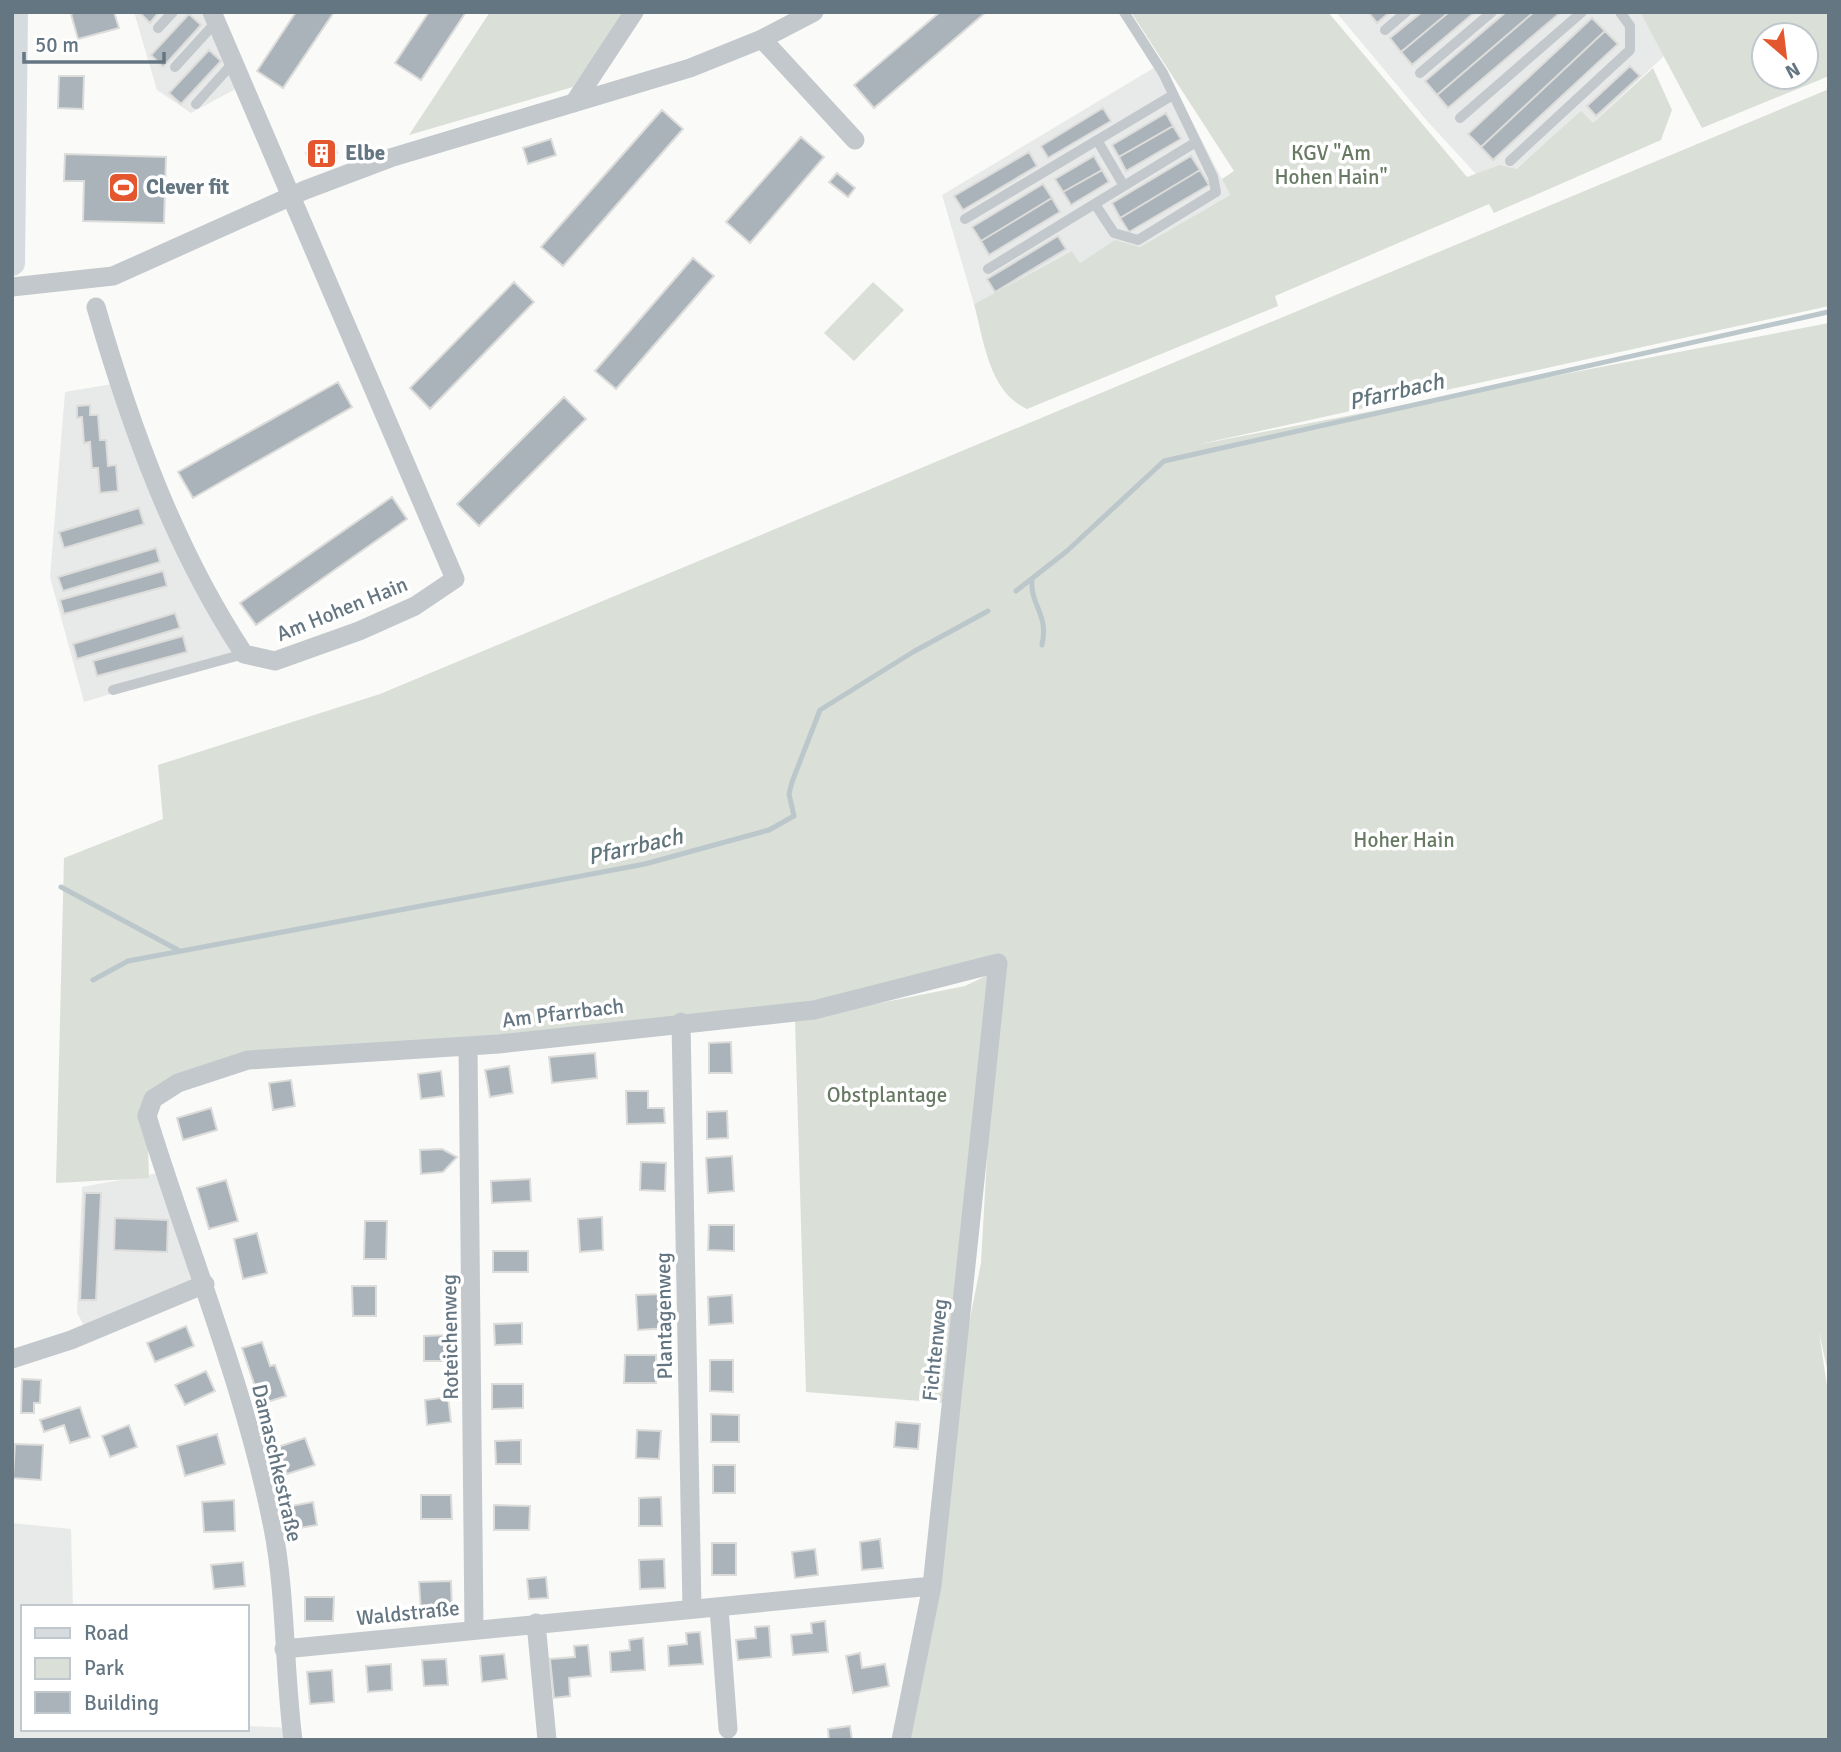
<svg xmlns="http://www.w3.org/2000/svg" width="1841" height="1752" font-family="Signika,sans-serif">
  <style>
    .built { fill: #e8e9e9 }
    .green { fill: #dadfd7; fill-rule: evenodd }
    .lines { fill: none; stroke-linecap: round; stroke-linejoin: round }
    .stream { stroke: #bbc7cb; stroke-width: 5 }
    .building { fill: #aab3b9; stroke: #dcdcda; stroke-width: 2 }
    .lane { stroke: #c3c8cc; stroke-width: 10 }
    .street { stroke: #c3c8cc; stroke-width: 19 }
    .secondary { stroke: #d6dbdf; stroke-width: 26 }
    .labels { text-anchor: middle; stroke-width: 7; stroke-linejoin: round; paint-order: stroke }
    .poi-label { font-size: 21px; font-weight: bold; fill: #657683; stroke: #fff; text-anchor: start }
    .park-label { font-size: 21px; fill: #687a64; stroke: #fff }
    .street-label { font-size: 21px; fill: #657683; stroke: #fff }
    .water-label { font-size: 23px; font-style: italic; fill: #60757c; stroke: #fff }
  </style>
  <rect width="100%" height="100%" fill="#fafaf8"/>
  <!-- built -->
  <path class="built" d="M134 12H212L243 85 191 113 157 90Z
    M1336 12H1640L1664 56 1592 124 1581 112 1515 169 1476 174 1428 122Z
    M1162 63 1230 195 1140 247 1115 241 1080 263 1072 251 974 304 942 195Z
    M118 383 244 654 84 702 50 577 65 392Z
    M164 1172 205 1284 88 1333 77 1313 82 1187Z
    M12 1523 71 1529 73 1607H23V1729H247V1726L292 1728 293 1740H12Z"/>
  <!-- green -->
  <path class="green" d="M490 12H625L573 87 409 135Z
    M1131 12H1328L1467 177 1500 165 1516 169 1581 111 1593 123 1653 68 1672 110 1661 140 1494 213 1489 204 1275 296 1278 306 1027 409C989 392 984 341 974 304L1072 251 1080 263 1115 240 1140 247 1230 195 1222 179 1234 171Z
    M1640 12H1829V76L1702 128ZM1806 35V77H1764V35Z
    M1829 89V306L1196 445 1829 323V1377L1819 1332 1829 1400V1740H901L952 1409 981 1263 998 964 814 1010 248 1060 178 1083 147 1116 149 1178 56 1183 64 858 163 819 158 765 380 694Z
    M873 282 904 310 854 361 824 333Z
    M992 973 946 1403 806 1392 795 1020 965 986Z"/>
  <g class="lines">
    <!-- stream -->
    <path class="stream" d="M1032 580C1030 606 1049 613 1042 645
      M1016 591 1067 551 1164 461 1828 312
      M61 887 178 950
      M93 980 128 961 645 864 769 830 794 816 789 794 792 782 820 710 913 652 988 611"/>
  </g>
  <!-- building -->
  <path class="building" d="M76 12H114L119 28 78 39 71 14Z
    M139 12H159L150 23Z
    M296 12H334L283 88 257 71Z
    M429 12H466L421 80 395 63Z
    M940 12H986L874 108 854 85Z
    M1368 12H1390L1377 23Z
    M1422 12H1449L1401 52 1390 38Z
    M1449 12H1475L1412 65 1401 52Z
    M1506 12H1534L1437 95 1425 81Z
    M1534 12H1561L1448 108 1437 95Z
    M189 14 201 25 163 67 151 55Z
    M1592 18 1605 31 1481 147 1468 134Z
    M1605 31 1618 44 1493 160 1481 147Z
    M209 50 221 61 181 104 169 93Z
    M1630 66 1640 76 1596 116 1587 106Z
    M59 76H84L83 109 58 108Z
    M1103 108 1111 121 1048 158 1041 146Z
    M662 110 683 129 563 266 541 247Z
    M1166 113 1173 126 1119 157 1112 145Z
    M1173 126 1181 139 1126 171 1119 157Z
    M801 137 824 157 750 243 726 222Z
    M551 139 556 155 528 164 523 148Z
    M332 142 337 153 311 164 306 153Z
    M1029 152 1037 166 963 210 954 196Z
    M65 154 166 157 164 223 83 221 84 181H64Z
    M1094 156 1102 170 1063 192 1055 179Z
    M1191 156 1200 170 1120 218 1112 203Z
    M1102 170 1109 182 1071 205 1063 192Z
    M1200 170 1209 185 1129 232 1120 218Z
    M837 173 855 188 848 197 829 182Z
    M1043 184 1052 198 981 241 972 227Z
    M1052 198 1060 212 989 255 981 241Z
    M1058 236 1066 249 995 292 987 279Z
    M693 258 714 276 616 389 595 371Z
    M514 282 534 302 430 409 410 388Z
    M338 382 352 407 193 498 178 472Z
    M564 397 586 419 479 526 457 504Z
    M90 405V415H98L100 440H106L108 466 116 465 118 491 100 493 98 468H92L90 442 84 443 82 417 77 418V406Z
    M392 497 407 519 256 625 240 603Z
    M139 508 144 524 64 548 59 532Z
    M156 548 160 562 63 591 58 577Z
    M163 571 167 586 64 614 60 600Z
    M175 613 180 628 77 659 73 644Z
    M183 636 187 652 97 676 93 661Z
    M731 1042 732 1073H709V1043Z
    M595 1053 597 1078 552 1083 549 1057Z
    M509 1066 513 1093 490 1097 485 1070Z
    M441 1071 444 1096 421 1099 418 1074Z
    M291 1080 295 1106 273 1110 269 1083Z
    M626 1091H648V1108H664L665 1123 627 1124Z
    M211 1108 217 1130 183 1140 177 1118Z
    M727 1111 728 1138 707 1139V1112Z
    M442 1149 457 1157 443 1172 421 1174 420 1150Z
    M732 1156 734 1191 708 1193 706 1158Z
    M641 1162 666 1163 665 1191 640 1190Z
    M530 1179 531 1201 492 1203 491 1181Z
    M226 1180 238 1221 209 1229 197 1188Z
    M85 1193H101L96 1300H80Z
    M602 1217 603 1250 580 1252 578 1219Z
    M115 1218 168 1220 167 1252 114 1250Z
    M365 1221H387L386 1259H364Z
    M709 1225H734V1251L708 1250Z
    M257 1233 267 1273 243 1279 234 1239Z
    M493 1251H528V1272H493Z
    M352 1286H376V1316H353Z
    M665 1294 667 1328 638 1330 636 1295Z
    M732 1295 733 1323 709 1325 708 1297Z
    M522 1323V1344L495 1345 494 1324Z
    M186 1326 194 1346 155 1362 147 1343Z
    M449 1335V1361H424V1336Z
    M262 1342 270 1366 275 1365 286 1396 261 1404 242 1348Z
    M625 1355H656V1383H624Z
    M710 1360H733V1392L710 1391Z
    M206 1371 215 1391 185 1405 175 1385Z
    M22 1379 41 1380 40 1403H34V1413H21Z
    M492 1384H523V1408L492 1409Z
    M448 1397 451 1422 427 1425 425 1400Z
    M80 1407 90 1437 70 1443 64 1425 44 1432 40 1420Z
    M711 1414 739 1415V1442H711Z
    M896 1422 920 1424 918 1449 894 1447Z
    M129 1425 137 1447 110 1457 102 1436Z
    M637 1430 661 1431 659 1459 636 1458Z
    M217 1434 225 1464 185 1476 177 1446Z
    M305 1438 315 1465 287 1474 278 1447Z
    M521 1440V1464H496L495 1441Z
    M15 1444 43 1445 41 1480 13 1478Z
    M713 1465H735V1493H713Z
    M421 1495H451L452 1519H421Z
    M661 1497 662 1526H639V1498Z
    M234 1500 235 1531 204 1532 202 1502Z
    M313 1502 317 1525 294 1529 291 1506Z
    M494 1505 530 1506 529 1530H494Z
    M880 1539 883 1568 862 1570 860 1542Z
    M712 1543H736V1575H712Z
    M815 1549 818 1575 795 1578 792 1552Z
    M664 1559 665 1588 640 1589 639 1560Z
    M243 1562 245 1586 214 1589 211 1565Z
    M546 1577 548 1598 529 1599 527 1579Z
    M451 1581 452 1610 421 1612 419 1582Z
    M305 1597H334L333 1621H305Z
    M825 1621 828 1652 793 1655 791 1635 812 1633 811 1623Z
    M769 1626 771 1657 738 1660 736 1640 756 1638 755 1627Z
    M700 1632 703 1664 669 1666 668 1646 687 1644 686 1633Z
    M643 1638 645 1670 611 1672 610 1652 630 1650 629 1640Z
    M588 1645 591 1676 569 1678 570 1696 554 1698 550 1659 575 1657 574 1646Z
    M860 1653 862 1668 885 1664 889 1686 853 1693 846 1656Z
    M504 1654 507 1679 482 1682 480 1656Z
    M446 1659 448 1685 424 1686 422 1660Z
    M391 1664 392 1690 368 1692 366 1666Z
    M332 1670 334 1702 310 1704 307 1672Z
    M850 1726 852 1740H829L828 1729Z"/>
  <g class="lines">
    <!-- lane -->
    <path class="lane" d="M158 28 173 12
      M1385 30 1406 12
      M175 67 216 22
      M1420 73 1492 12
      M196 104 233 63
      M1460 118 1582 12
      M1097 140 1124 186
      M1510 161 1630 50V26L1620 12
      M1095 204 1114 233 1138 240 1216 192 1213 177 1163 73 1124 12
      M965 219 1173 95
      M988 269 1196 142
      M113 690 244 654"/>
    <!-- street -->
    <path class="street" d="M762 39 855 140
      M574 103 634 12
      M12 287 113 276 305 190 390 158 690 68 762 39 814 12
      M96 307C131 428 174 548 244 654L275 661 359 631 415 606 455 579 212 12
      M681 1022 692 1609
      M468 1046 474 1629
      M12 1359 71 1340 205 1284
      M719 1608 728 1729
      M536 1623 547 1740
      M284 1649 932 1586
      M293 1740C284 1671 286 1594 273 1528 245 1386 189 1253 147 1116L153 1099 178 1083 248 1060 499 1044 814 1010 998 963 932 1586 901 1740"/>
    <!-- secondary -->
    <path class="secondary" d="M12 263 15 12"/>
  </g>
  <!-- icons -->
  <defs>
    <symbol id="building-square" viewBox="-11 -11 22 22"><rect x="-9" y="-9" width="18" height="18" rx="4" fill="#e4572e" stroke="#fff"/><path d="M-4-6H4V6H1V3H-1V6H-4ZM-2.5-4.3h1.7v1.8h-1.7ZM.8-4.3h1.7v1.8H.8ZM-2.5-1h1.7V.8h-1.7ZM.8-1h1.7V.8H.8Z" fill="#fff"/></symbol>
    <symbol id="stadium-square" viewBox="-11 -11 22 22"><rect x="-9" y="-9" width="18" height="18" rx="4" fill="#e4572e" stroke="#fff"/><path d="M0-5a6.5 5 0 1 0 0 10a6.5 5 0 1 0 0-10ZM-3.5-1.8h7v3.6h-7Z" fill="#fff"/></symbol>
  </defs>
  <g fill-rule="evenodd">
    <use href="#building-square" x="304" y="136" width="35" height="35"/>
    <use href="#stadium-square" x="106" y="170" width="35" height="35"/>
  </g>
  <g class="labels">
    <!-- poi labels -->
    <g class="poi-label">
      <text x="345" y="160">Elbe</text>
      <text x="146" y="194">Clever fit</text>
    </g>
    <!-- park labels -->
    <g class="park-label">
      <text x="1331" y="160">KGV "Am<tspan x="1331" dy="24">Hohen Hain"</tspan></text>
      <text x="1404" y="847">Hoher Hain</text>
      <text x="887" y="1102">Obstplantage</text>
    </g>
    <!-- street labels -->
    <g class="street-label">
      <text transform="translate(342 609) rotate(-22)" y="7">Am Hohen Hain</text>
      <text transform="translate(563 1013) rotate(-7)" y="7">Am Pfarrbach</text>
      <text transform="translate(664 1316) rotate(-91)" y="7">Plantagenweg</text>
      <text transform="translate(450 1337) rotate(-91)" y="7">Roteichenweg</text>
      <text transform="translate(935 1350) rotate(-84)" y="7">Fichtenweg</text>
      <text transform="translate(277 1463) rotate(77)" y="7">Damaschkestraße</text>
      <text transform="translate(408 1613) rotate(-6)" y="7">Waldstraße</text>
    </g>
    <!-- water labels -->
    <g class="water-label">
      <text transform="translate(1396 391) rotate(-13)" y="8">Pfarrbach</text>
      <text transform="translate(635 846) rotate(-13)" y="8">Pfarrbach</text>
    </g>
  </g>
  <!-- border -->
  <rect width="1841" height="1752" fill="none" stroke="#657683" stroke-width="28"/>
  <!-- legend -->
  <rect x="21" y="1605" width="228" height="126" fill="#ffffff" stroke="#c1c8cd" stroke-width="2"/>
  <rect x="35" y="1628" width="35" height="10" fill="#d6dbdf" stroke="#c1c8cd" stroke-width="2"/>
  <text x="84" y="1640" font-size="21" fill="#657683">Road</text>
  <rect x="35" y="1658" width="35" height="21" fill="#dadfd7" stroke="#c1c8cd" stroke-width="2"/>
  <text x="84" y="1675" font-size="21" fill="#657683">Park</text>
  <rect x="35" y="1692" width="35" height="21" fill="#aab3b9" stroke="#c1c8cd" stroke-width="2"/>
  <text x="84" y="1710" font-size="21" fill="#657683">Building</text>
  <!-- north arrow -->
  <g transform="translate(1785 56) rotate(152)"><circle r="33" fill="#ffffff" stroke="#c1c8cd" stroke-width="2"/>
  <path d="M0-5L12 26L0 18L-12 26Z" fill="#e4572e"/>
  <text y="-10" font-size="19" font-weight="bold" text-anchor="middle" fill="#657683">N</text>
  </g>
  <!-- scale -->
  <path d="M24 52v10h140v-10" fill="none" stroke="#657683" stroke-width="3.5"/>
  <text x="35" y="52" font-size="21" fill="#657683" stroke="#ffffff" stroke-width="5" paint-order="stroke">50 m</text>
</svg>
